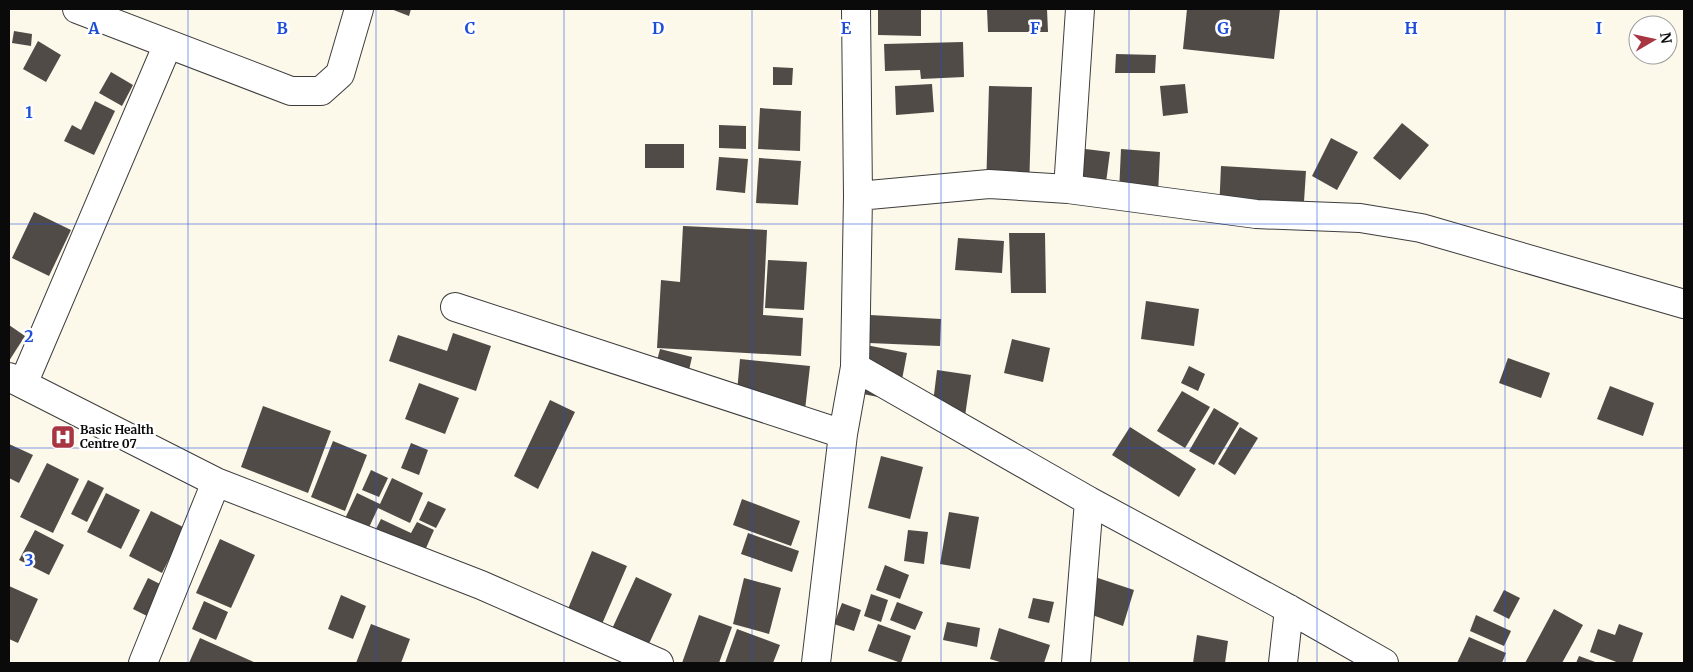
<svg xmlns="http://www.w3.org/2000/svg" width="1693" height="672" font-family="Merriweather,serif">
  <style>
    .building { fill: #514b48 }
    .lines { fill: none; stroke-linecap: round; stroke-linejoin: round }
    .minor-casing { stroke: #3d3d3d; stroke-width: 30 }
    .minor { stroke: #fff; stroke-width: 28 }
    .grid { fill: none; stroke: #1d4ed8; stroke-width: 1; stroke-opacity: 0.55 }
    .labels { text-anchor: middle; stroke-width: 5; stroke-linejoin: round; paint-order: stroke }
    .poi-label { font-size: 12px; font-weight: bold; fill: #0a0a0a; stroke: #fff; text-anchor: start }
    .grid-label { font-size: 16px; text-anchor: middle; font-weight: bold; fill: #1d4ed8; stroke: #fff; stroke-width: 5; stroke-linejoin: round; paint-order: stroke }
  </style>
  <rect width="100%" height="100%" fill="#fcf8ea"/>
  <!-- building -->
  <path class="building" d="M391 9H411L409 16Z
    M878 9H921V36L878 35Z
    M987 9H1047L1048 32H988Z
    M1187 9H1280L1274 59 1183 49Z
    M14 31 32 34 31 46 12 43Z
    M38 41 61 55 46 82 23 69Z
    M963 42 964 77 921 79 920 70 885 71 884 44Z
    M1116 54 1156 55 1155 73H1115Z
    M773 67 793 68 792 85H773Z
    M111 72 133 85 122 106 99 93Z
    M932 84 934 112 896 115 895 86Z
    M1185 84 1188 113 1163 116 1160 86Z
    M989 86 1032 87 1029 191 986 190Z
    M95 101 115 111 94 155 64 141 72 125 81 130Z
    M760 108 801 111 800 151 758 149Z
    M1402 123 1429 145 1400 180 1373 158Z
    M719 125 746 126V149L719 148Z
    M1331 138 1358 152 1337 190 1312 176Z
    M645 144H684V168H645Z
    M1069 147 1110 152 1104 198 1063 192Z
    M1121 149 1160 152 1158 195 1119 192Z
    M719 157 748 159 745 193 716 190Z
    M759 158 801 161 798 205 756 203Z
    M1221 166 1306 171 1303 217 1219 212Z
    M34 212 71 230 49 276 12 258Z
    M683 226 767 230 763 315 803 318 801 356 657 348 661 280 680 282Z
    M1009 233H1045L1046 293H1011Z
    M958 238 1004 241 1002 273 955 270Z
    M768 260 807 262 804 310 765 308Z
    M1146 301 1199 309 1194 346 1141 339Z
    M870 315 941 319 940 346 869 343Z
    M9 325 25 336 9 361Z
    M453 333 491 346 476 391 389 361 398 335 447 351Z
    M1012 339 1050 348 1043 382 1004 373Z
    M866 345 907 353 898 401 858 393Z
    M660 349 692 357 685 388 652 380Z
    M1508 358 1550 373 1541 398 1499 383Z
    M740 359 810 366 805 410 736 403Z
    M1189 366 1205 374 1198 391 1181 383Z
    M937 370 971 375 965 416 932 411Z
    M419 383 459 398 445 434 405 419Z
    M1610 386 1654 403 1643 436 1597 419Z
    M1182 391 1210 407 1185 448 1157 431Z
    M550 400 575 412 538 489 514 476Z
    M263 406 331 431 308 493 241 467Z
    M1214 408 1239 423 1214 465 1189 451Z
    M1130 427 1196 469 1179 497 1112 455Z
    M1240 427 1258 438 1235 475 1218 464Z
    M333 441 367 455 345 511 311 497Z
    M411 443 428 450 419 475 401 468Z
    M9 444 33 455 19 483 9 478Z
    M881 456 923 467 910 519 868 508Z
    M47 463 79 479 53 533 20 517Z
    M371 470 388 478 379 497 362 490Z
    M392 478 423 493 410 523 378 508 365 536 342 525 357 493 380 504Z
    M88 480 104 488 87 522 71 514Z
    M106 493 140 510 121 549 87 532Z
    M742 499 800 521 791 546 733 525Z
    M428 501 446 509 436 528 419 520Z
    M151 511 185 528 162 573 129 556Z
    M949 512 979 517 970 569 940 564Z
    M381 519 411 533 417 522 434 530 419 564 370 541Z
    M35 530 64 545 49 575 19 560Z
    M908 530 928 532 924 564 904 561Z
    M748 533 799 551 792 572 741 554Z
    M220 539 255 555 231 608 196 593Z
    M592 551 627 566 599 631 565 616Z
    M885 565 909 575 900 599 876 590Z
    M1092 576 1134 590 1123 626 1081 611Z
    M636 577 672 594 647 648 611 631Z
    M148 578 164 586 151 618 133 609Z
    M744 578 781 588 769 634 733 624Z
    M9 586 38 599 18 643 9 639Z
    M1504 590 1520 598 1509 619 1493 611Z
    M871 594 888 600 881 622 864 616Z
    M341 595 366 606 353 639 328 629Z
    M1033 598 1054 602 1049 623 1028 618Z
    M204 601 228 612 216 640 192 629Z
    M897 602 923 612 915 630 890 620Z
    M842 603 861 610 854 631 834 624Z
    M1554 609 1583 625 1562 663H1525Z
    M699 615 732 627 719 663H682Z
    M1476 615 1511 631 1504 646 1470 631Z
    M947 622 980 628 977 647 943 640Z
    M371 624 410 639 401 663H356Z
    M878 624 911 636 901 663 868 651Z
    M1619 624 1643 633 1632 663H1619L1590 652 1598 629 1615 635Z
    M999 628 1050 645 1044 663H1003L990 659Z
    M737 629 780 645 773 663H725Z
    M1197 635 1228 641 1225 663H1193Z
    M1469 637 1506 653 1502 663H1457Z
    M200 638 256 663H189Z
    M1579 656 1598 663H1576Z"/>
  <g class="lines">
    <defs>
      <path id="minor" d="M77 9 291 91H321L340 74 359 9
        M1068 189 1080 9
        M858 196 989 184 1068 189 1256 214 1360 218 1421 228 1684 304
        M455 307 843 434
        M855 367 1089 501 1289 609 1384 663
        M9 377 216 482 481 585 659 663
        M23 384 168 44
        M143 663 216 482
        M816 663 843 434 855 367 858 196 856 9
        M1076 663 1089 501
        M1283 663 1289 609"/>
    </defs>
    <!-- minor casing -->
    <use href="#minor" class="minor-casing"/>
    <!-- minor -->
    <use href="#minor" class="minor"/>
  </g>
  <!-- grid -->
  <path class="grid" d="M188 9V663M376 9V663M564 9V663M752 9V663M941 9V663M1129 9V663M1317 9V663M1505 9V663M9 224H1684M9 448H1684"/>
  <!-- icons -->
  <defs>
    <symbol id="hospital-square" viewBox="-11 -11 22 22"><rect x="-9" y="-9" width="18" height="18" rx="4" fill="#a73642" stroke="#fff"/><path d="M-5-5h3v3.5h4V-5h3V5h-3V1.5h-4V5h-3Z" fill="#fff"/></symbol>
  </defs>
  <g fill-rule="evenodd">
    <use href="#hospital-square" x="49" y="423" width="28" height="28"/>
  </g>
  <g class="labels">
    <!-- poi labels -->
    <g class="poi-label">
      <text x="80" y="434">Basic Health<tspan x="80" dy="14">Centre 07</tspan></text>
    </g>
  </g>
  <g class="grid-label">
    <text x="94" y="34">A</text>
    <text x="282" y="34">B</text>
    <text x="470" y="34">C</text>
    <text x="658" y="34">D</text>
    <text x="846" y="34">E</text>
    <text x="1035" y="34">F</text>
    <text x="1223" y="34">G</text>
    <text x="1411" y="34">H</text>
    <text x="1599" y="34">I</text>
    <text x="29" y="118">1</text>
    <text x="29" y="342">2</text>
    <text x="29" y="566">3</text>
  </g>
  <!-- border -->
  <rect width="1693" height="672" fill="none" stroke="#0a0a0a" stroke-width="20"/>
  <!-- north arrow -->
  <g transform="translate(1653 40) rotate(81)"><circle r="24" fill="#ffffff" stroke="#9d9d9d"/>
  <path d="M0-4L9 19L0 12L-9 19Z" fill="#a73642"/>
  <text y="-8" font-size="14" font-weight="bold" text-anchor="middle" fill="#0a0a0a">N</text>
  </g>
</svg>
